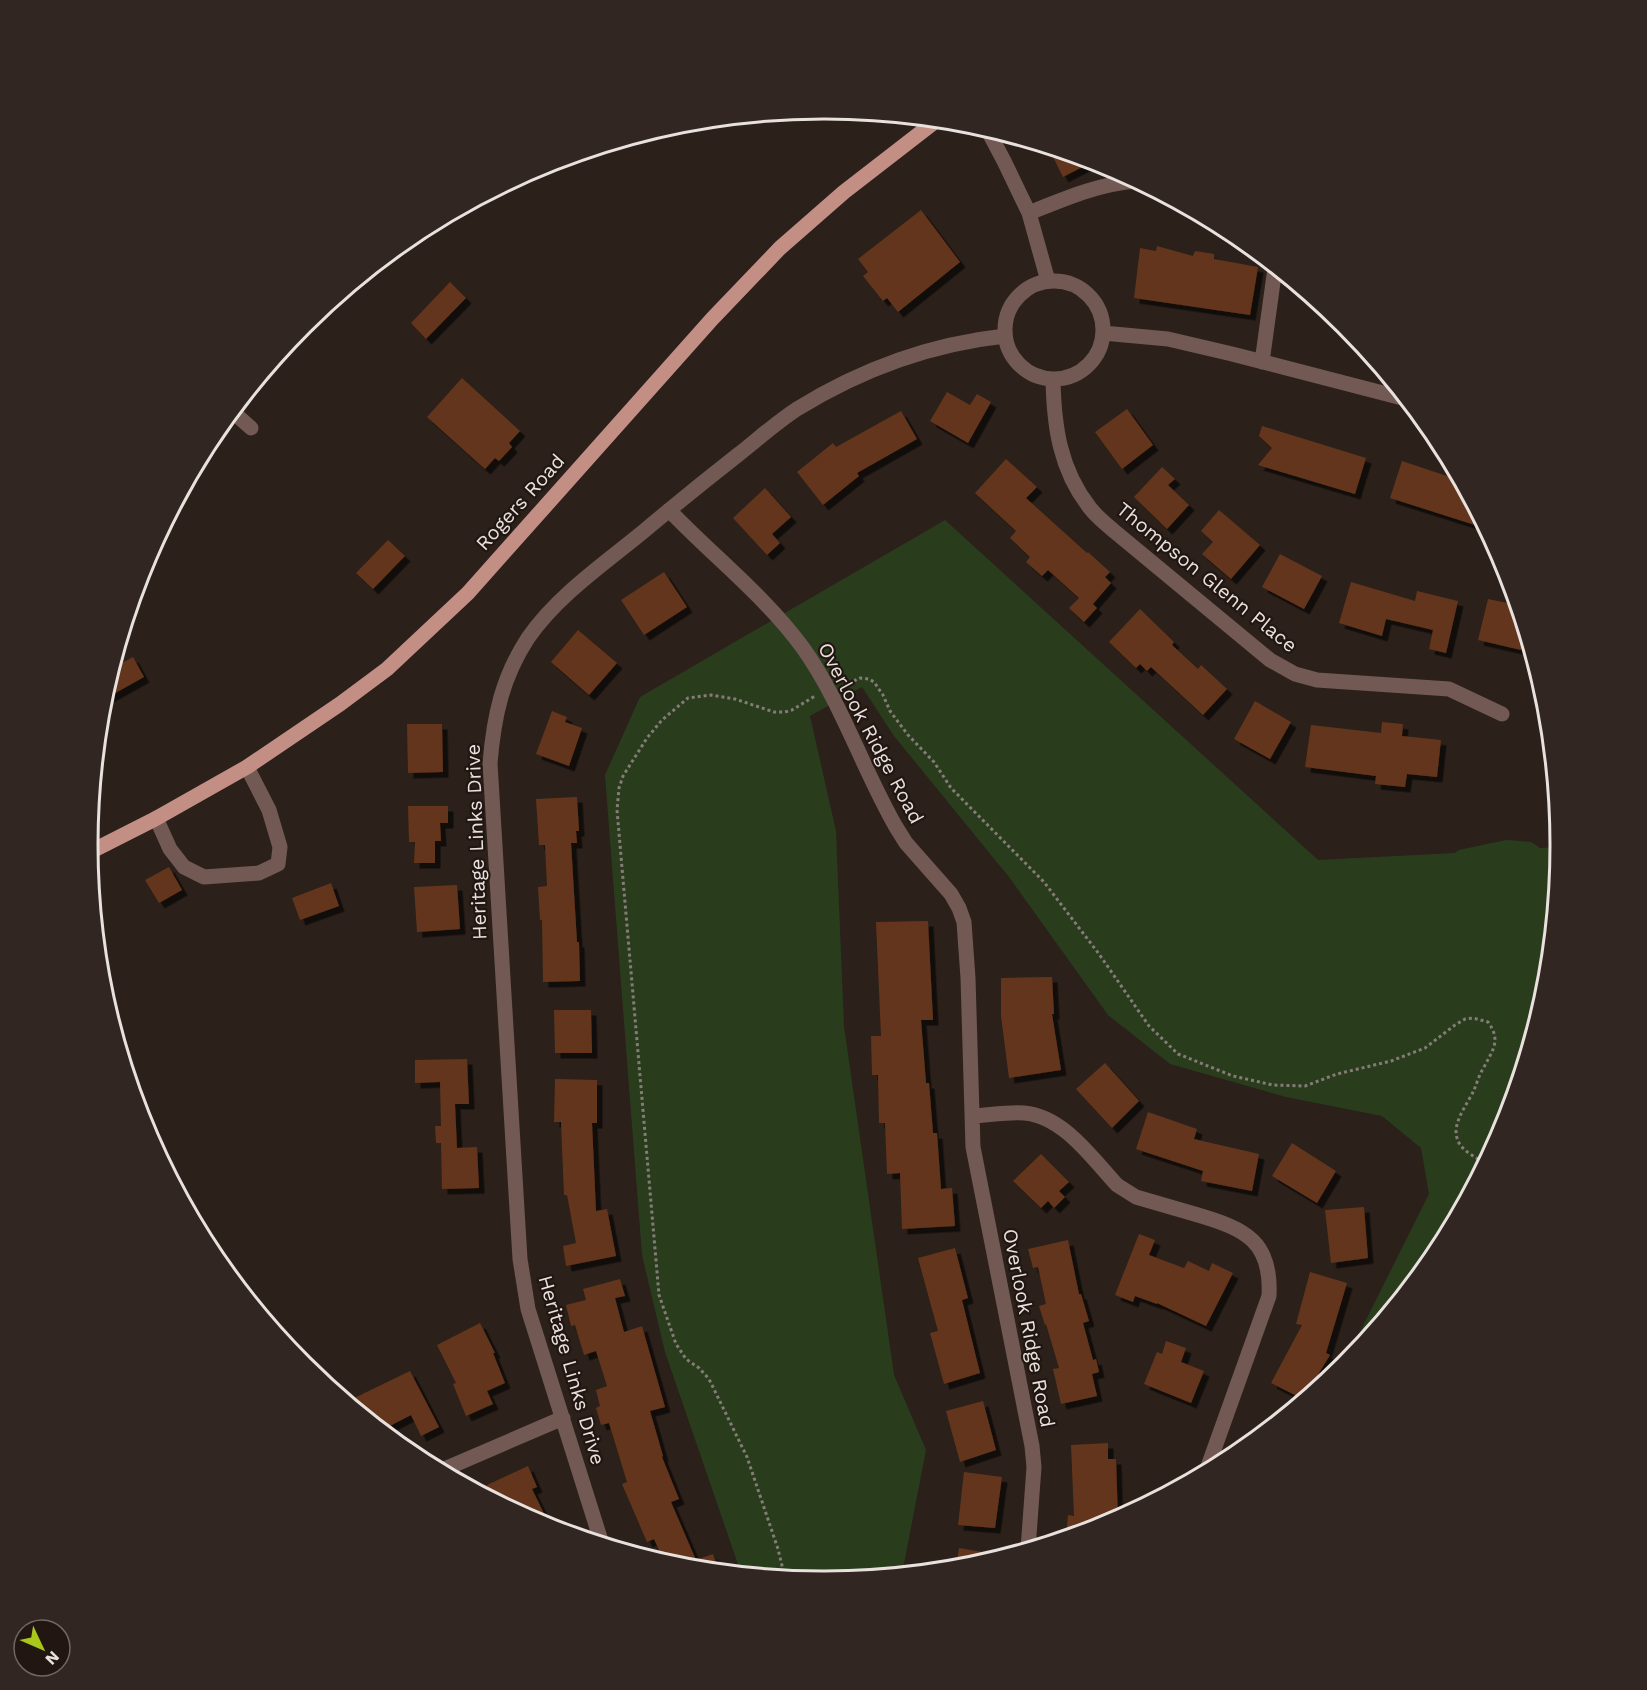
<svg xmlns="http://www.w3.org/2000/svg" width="1647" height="1690" font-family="'Work Sans',sans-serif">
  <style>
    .green { fill: #293d1d }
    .building { fill: #64351a; filter: url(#shadow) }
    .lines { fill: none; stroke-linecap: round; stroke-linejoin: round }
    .path { stroke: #857c77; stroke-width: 3; stroke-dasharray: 3 3; stroke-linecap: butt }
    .minor { stroke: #725954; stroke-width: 15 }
    .major { stroke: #c38f84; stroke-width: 15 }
    .labels { text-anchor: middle; stroke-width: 4.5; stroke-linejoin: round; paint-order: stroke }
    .street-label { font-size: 20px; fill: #e9e1dd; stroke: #211611 }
    .rim { fill: none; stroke: #e9e1dd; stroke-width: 3 }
  </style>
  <defs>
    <filter id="shadow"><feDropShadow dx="5.5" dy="5.5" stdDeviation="0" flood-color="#0009"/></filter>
  </defs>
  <rect width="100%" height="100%" fill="#2b201a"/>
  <!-- green -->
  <path class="green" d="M945 520 1318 860 1455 853 1459 850 1506 840 1531 842 1540 848 1560 847 1546 989 1504 1127 1436 1254 1342 1368 1429 1194 1421 1148 1382 1116 1286 1097 1170 1064 1108 1015 1009 877 894 736 862 687 810 716 836 831 844 1026 894 1375 926 1450 902 1574 823 1581 741 1573 665 1352 642 1255 605 775 640 697Z"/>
  <!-- building -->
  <path class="building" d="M1048 147 1094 161 1063 177Z
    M921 210 960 262 898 312 887 298 883 301 863 276 868 272 858 259Z
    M1157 246 1193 256 1195 251 1214 254V259L1258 267 1250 315 1134 298 1140 248 1156 251Z
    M450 282 466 298 426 339 411 323Z
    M462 378 520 431 509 443 512 447 499 461 495 458 485 469 427 417Z
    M947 392 970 405 977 394 991 402 968 443 930 421Z
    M1127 409 1153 445 1122 469 1095 432Z
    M901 411 917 439 857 473 859 476 823 505 797 472 833 443 836 447Z
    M1262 426 1366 458 1355 494 1258 465 1272 448 1259 436Z
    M1006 459 1037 487 1026 498 1087 553 1088 552 1110 572 1105 577 1111 583 1093 604 1097 608 1084 622 1069 608 1079 598 1048 570 1042 576 1026 562 1030 557 1010 538 1016 531 975 493Z
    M1402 461 1459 480 1478 515 1475 525 1390 498Z
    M1162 467 1175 479 1168 485 1189 505 1167 529 1134 497Z
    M765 488 791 517 772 534 780 543 767 555 733 518Z
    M1219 510 1260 545 1231 579 1202 554 1213 542 1201 531Z
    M388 540 405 556 373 589 356 573Z
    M1280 554 1322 576 1304 609 1262 587Z
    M664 572 687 607 644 635 621 600Z
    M1351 582 1415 601 1417 591 1458 601 1446 653 1429 649 1433 630 1386 619 1382 636 1339 623Z
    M1488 599 1517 605 1525 633 1521 650 1478 640Z
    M1140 609 1174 642 1172 645 1198 669 1201 665 1227 689 1203 715 1151 667 1147 671 1140 664 1136 668 1109 642Z
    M578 630 617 663 589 695 551 662Z
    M133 657 144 677 101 701 111 669Z
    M1255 701 1291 722 1270 759 1234 739Z
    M552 711 567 717 565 722 582 728 569 766 536 754Z
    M1382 722 1403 724 1402 736 1441 740 1437 777 1407 774 1405 787 1375 784 1376 776 1305 767 1311 725 1381 733Z
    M407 724H442L443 772 408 773Z
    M577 797 579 831H576L577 843H571L577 942H579L580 981 543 982 542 920H540L538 887 547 886 545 845H539L536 799Z
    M408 806H448V823H440L441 841H435V863H414L415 842H409Z
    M169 867 182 890 159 903 145 880Z
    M331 883 339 906 300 920 292 898Z
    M457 885 460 929 417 932 414 887Z
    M928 921 933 1020H921L926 1083H929L933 1133H937L941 1189 952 1188 955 1226 902 1229 900 1173 887 1174 885 1123H879L878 1075H872L871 1036H881L876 922Z
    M1052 977 1054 1014H1052L1061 1070 1009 1078 1001 1016V978Z
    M554 1010H591L592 1053H555Z
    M467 1059 469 1104H455L457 1148 477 1147 479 1188 442 1189 441 1143H436L435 1126H441L440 1082 415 1083V1060Z
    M1105 1063 1139 1101 1112 1128 1076 1089Z
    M555 1079 597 1080V1123H592L596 1211 607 1209 616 1256 566 1266 563 1246 576 1243 567 1195H564L561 1122H554Z
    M1148 1112 1197 1129 1194 1139 1259 1154 1252 1191 1201 1181 1203 1171 1136 1149Z
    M1292 1143 1336 1171 1317 1203 1272 1176Z
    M1041 1154 1069 1182 1059 1191 1065 1197 1054 1208 1048 1201 1041 1208 1013 1181Z
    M1364 1207 1368 1258 1331 1263 1325 1210Z
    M1139 1234 1155 1240 1149 1255 1184 1268 1188 1261 1209 1271 1212 1263 1233 1273 1206 1326 1157 1303V1304L1135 1296 1133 1302 1115 1295Z
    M1068 1240 1079 1294H1081L1089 1321 1083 1323 1093 1360 1096 1359 1099 1372 1092 1374 1097 1396 1061 1404 1053 1369 1059 1368 1046 1324 1045 1325 1039 1306 1046 1304 1038 1267 1033 1268 1028 1249Z
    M955 1248 968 1298 962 1300 980 1373 944 1384 930 1333 938 1331 918 1258Z
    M1310 1272 1347 1283 1326 1353 1330 1355 1303 1399 1271 1383 1302 1325 1296 1324Z
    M620 1279 625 1296 615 1298 624 1332 642 1326 665 1407 650 1411 663 1456 662 1457 679 1499 671 1502 696 1560 713 1554 718 1571 679 1567 665 1563 654 1539 647 1542 622 1484 627 1482 609 1423 601 1425 596 1408 600 1406 596 1390 607 1386 596 1351 584 1355 575 1325 571 1326 566 1305 586 1300 583 1289Z
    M480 1323 495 1353H493L505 1383 487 1391 493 1404 466 1416 453 1384 456 1383 437 1345Z
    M1166 1341 1186 1348 1181 1362 1204 1371 1191 1403 1144 1384 1157 1352 1162 1354Z
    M410 1371 439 1427 421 1436 411 1415 382 1430 346 1402Z
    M983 1401 996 1450 960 1462 946 1411Z
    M1108 1443V1459H1116L1118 1519 1105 1526 1066 1537 1068 1515 1074 1516 1071 1445Z
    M528 1466 537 1487 532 1489 551 1528 541 1525 494 1500 487 1485Z
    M964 1472 1002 1477 995 1528 958 1525Z
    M959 1548 1005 1556 967 1567 956 1568Z"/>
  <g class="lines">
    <!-- path -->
    <path class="path" d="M843 686 860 678 869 679 874 682 883 695 890 711 908 735 934 762 951 788 1044 882 1099 954 1149 1026 1178 1054 1233 1076 1273 1085 1305 1086 1337 1074 1391 1061 1425 1048 1455 1025 1465 1019 1473 1018 1488 1022C1502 1041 1492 1051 1483 1069 1479 1075 1477 1083 1474 1090 1468 1103 1452 1123 1457 1138 1460 1150 1475 1157 1485 1163
      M785 1578 778 1549 747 1457 709 1379 699 1368 686 1359 676 1344 659 1295 617 810 619 788 623 776 647 738 662 720 688 698 711 695 735 699 774 712H785L792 710 815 696"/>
    <!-- minor -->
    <path class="minor" d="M987 129 1004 161 1029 213 1048 281
      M1029 213C1064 199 1098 184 1136 181
      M1005 330a49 49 0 1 1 98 0a49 49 0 1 1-98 0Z
      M1103 333 1168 339 1232 354 1406 399
      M1262 362 1275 268
      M1053 380C1054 427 1060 470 1090 508 1097 517 1106 524 1114 531L1270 660 1295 674 1317 680 1449 689 1502 714
      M232 411 251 428
      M669 510C713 556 765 596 803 648 841 701 863 770 896 827L906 843 951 894 959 908 964 922 968 978 973 1147 1032 1446 1034 1467 1028 1549
      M156 818 170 849 184 867 204 877 259 873 278 864 280 847 269 810 247 767
      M973 1116C990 1115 1007 1112 1024 1113 1063 1116 1092 1158 1117 1185L1136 1197C1157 1203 1177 1209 1198 1215 1245 1229 1272 1241 1269 1296L1206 1472
      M440 1471 563 1418
      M602 1544 528 1309 520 1259 490 763C494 716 502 678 528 638 558 595 604 564 644 531 675 505 707 479 739 454 758 439 777 422 797 409 860 370 931 344 1005 336"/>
    <!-- major -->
    <path class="major" d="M88 853 155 819 247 767 340 704 387 669 468 593 712 319 780 248 844 192 937 120"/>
  </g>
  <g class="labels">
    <!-- street labels -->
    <g class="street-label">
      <text transform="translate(520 502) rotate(-48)" y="7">Rogers Road</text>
      <text transform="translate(1207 577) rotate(39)" y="7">Thompson Glenn Place</text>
      <text transform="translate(871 733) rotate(62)" y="7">Overlook Ridge Road</text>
      <text transform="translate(476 842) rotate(-92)" y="7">Heritage Links Drive</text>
      <text transform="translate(1029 1328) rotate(79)" y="7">Overlook Ridge Road</text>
      <text transform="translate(572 1370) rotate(74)" y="7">Heritage Links Drive</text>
    </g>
  </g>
  <!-- crop -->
  <path d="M0 0H1647V1690H0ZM98 845a726 726 0 1 1 1452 0a726 726 0 1 1-1452 0Z" fill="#312621" fill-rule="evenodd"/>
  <path class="rim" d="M98 845a726 726 0 1 1 1452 0a726 726 0 1 1-1452 0Z"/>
  <!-- north arrow -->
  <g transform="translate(42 1648) rotate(134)"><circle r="28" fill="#211611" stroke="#716763" stroke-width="1.5"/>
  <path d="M0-4.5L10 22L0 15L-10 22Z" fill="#a9c71a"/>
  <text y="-9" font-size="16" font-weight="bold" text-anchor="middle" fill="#e9e1dd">N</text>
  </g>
</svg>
